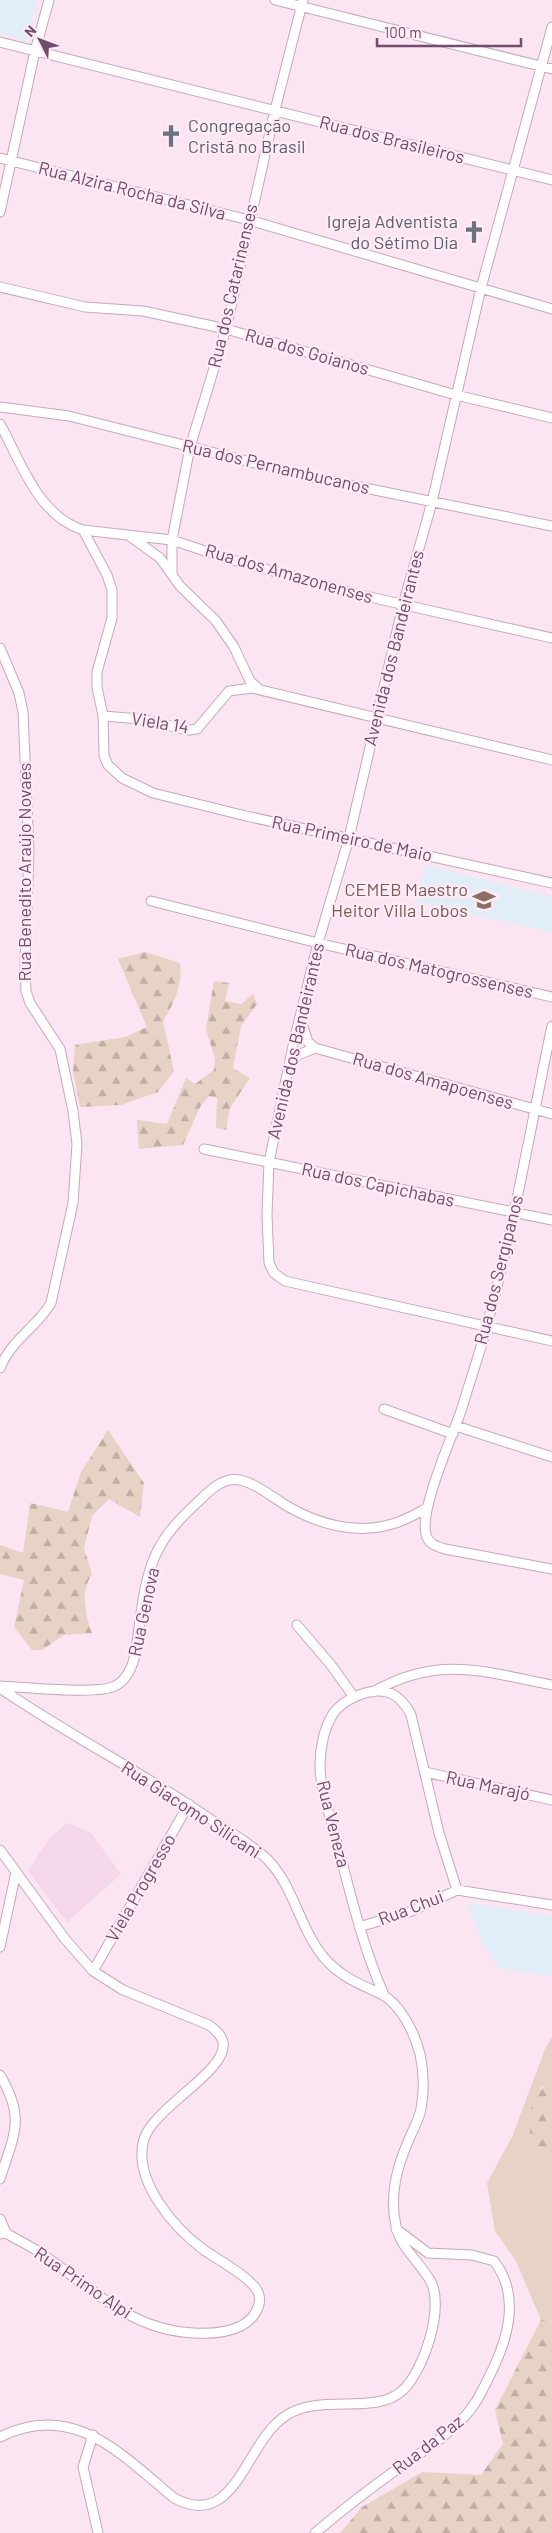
<svg xmlns="http://www.w3.org/2000/svg" width="552" height="2533" font-family="Barlow,sans-serif">
  <style>
    .residential { fill: #f4d7e9 }
    .education { fill: #e2eef7 }
    .grass { fill: #e7d2c5 }
    .forest { fill: url(#forest-firs) }
    .lines { fill: none; stroke-linecap: round; stroke-linejoin: round }
    .street-casing { stroke: #c7a7bf; stroke-width: 11 }
    .street { stroke: #fff; stroke-width: 9 }
    .labels { text-anchor: middle; stroke-width: 4.5; stroke-linejoin: round; paint-order: stroke }
    .worship-label { font-size: 18px; fill: #5b616d; stroke: #feebf6; text-anchor: start }
    .street-label { font-size: 18px; fill: #724c6c; stroke: #feebf6 }
    .education-label { font-size: 18px; fill: #785e54; stroke: #feebf6; text-anchor: end }
  </style>
  <defs>
    <pattern id="forest-firs" width="22" height="20" patternUnits="userSpaceOnUse" patternTransform="scale(1.25)"><rect width="22" height="20" fill="#e7d2c5"/><path d="M5 1l3.5 6h-7zM16 11l3.5 6h-7z" fill="#c0ada4"/></pattern>
  </defs>
  <rect width="100%" height="100%" fill="#fbe5f2"/>
  <!-- residential -->
  <path class="residential" d="M67 1823 91 1833 121 1874 67 1922 28 1871 49 1839Z"/>
  <!-- education -->
  <path class="education" d="M0 0H37L26 42 0 33Z
    M425 865 552 897V932L415 903Z
    M466 1902 552 1916V1976L498 1968 481 1940Z"/>
  <!-- grass -->
  <path class="grass" d="M552 2037V2080L541 2088 533 2155 552 2170V2322L541 2320 516 2261 495 2231 487 2183 512 2137 545 2049Z"/>
  <!-- forest -->
  <path class="forest" d="M145 952 180 963C183 984 174 1004 163 1021L174 1071 158 1092 121 1105 80 1107 73 1072 75 1045 125 1037 147 1027 118 959Z
    M214 981 229 983 225 1001 241 1004 253 994 257 1004 241 1026 233 1068 250 1078 230 1108 226 1130 216 1128 217 1098 209 1096 200 1107 183 1145 139 1149 137 1120 167 1124 186 1078 195 1084 214 1070 215 1059 206 1029Z
    M108 1430 144 1483 140 1517 109 1499 92 1516 84 1548 92 1574C80 1592 85 1614 92 1633L64 1635 42 1650H32L14 1627 24 1580 0 1574V1545L23 1553 30 1503 68 1512 81 1472Z
    M552 2080V2170L533 2155C529 2124 523 2101 552 2080Z
    M541 2320 552 2322V2533H340L362 2507 422 2472 481 2475 503 2444 495 2410Z"/>
  <g class="lines">
    <defs>
      <path id="street" d="M275 0 552 69
        M552 27 481 288 432 502 403 605 349 838 318 943 294 1041 269 1162 267 1215 269 1263 274 1273 285 1281 552 1341
        M0 42 552 180
        M0 158 249 220 552 309
        M0 212 35 51 49 0
        M0 287 85 307 143 311 226 329 456 395 552 418
        M0 407 69 416 306 476 552 526
        M0 424C21 462 38 516 83 530L172 540 229 559 352 593 552 638
        M83 530 107 575 112 590V618L97 672V687L103 716 104 756 108 765 122 778 153 793 246 816 552 883
        M131 537 160 558 180 586 216 621 234 647 250 681 259 689
        M172 573V540L190 447 226 329 275 110 303 0
        M0 648 19 693 23 712 29 852 25 962 26 991 30 1003 60 1049 73 1111 77 1144 73 1203 51 1303C37 1327 11 1340 0 1368
        M103 716 141 719 188 730 197 729 229 691 252 688 552 760
        M151 901 318 943 552 997
        M552 1026C531 1125 514 1226 487 1325 480 1353 470 1380 462 1408 453 1435 419 1510 426 1534 428 1544 436 1546 445 1549L552 1569
        M315 1048 552 1114
        M289 1065 298 1055 315 1048 308 1042 300 1017
        M204 1149 552 1220
        M384 1409 453 1434
        M456 1426 552 1457
        M297 1625 331 1665 354 1697
        M0 1686C23 1687 98 1695 115 1686 127 1680 132 1668 135 1655 141 1621 142 1579 159 1548 169 1529 185 1514 201 1499 211 1489 224 1477 240 1480 257 1484 272 1497 287 1506 318 1524 356 1535 392 1524 404 1521 416 1514 427 1508
        M0 1688C67 1734 140 1771 207 1817 227 1830 250 1843 267 1859 296 1888 300 1934 329 1963 345 1979 362 1985 381 1994 401 2004 415 2034 420 2054 424 2072 424 2092 421 2109 419 2119 414 2128 410 2137 397 2166 389 2195 396 2226 401 2249 420 2262 431 2282 444 2309 424 2370 403 2390 376 2416 322 2393 287 2415 245 2440 237 2532 174 2498 122 2455 73 2400 0 2437
        M373 1692C439 1654 484 1672 552 1685
        M425 1772 552 1800
        M0 1850 65 1939 93 1971 123 1990 209 2025C215 2030 221 2034 223 2042 229 2070 154 2107 144 2139 132 2180 174 2228 204 2250 218 2260 255 2279 259 2295 262 2308 252 2320 241 2326 227 2333 209 2334 193 2333 131 2330 94 2290 45 2256 33 2247 19 2241 6 2233L0 2234
        M359 1927 412 1911 457 1890 552 1905
        M0 1947 16 1872
        M93 1971 189 1804
        M384 1995C362 1945 350 1892 336 1839 330 1815 320 1790 320 1765 320 1748 324 1728 333 1714 343 1699 369 1688 387 1692 398 1695 407 1706 411 1715L439 1833 457 1890
        M0 2075C26 2119 14 2134 0 2179
        M0 2219 6 2233
        M93 2435 83 2467 98 2533
        M315 2533C341 2511 368 2490 396 2470 419 2454 445 2438 464 2417 476 2405 483 2389 490 2375 508 2339 521 2296 494 2261L472 2255 428 2253 396 2229"/>
    </defs>
    <!-- street casing -->
    <use href="#street" class="street-casing"/>
    <!-- street -->
    <use href="#street" class="street"/>
  </g>
  <!-- icons -->
  <defs>
    <symbol id="church-bare" viewBox="-9 -9 18 18"><path d="M-1.2-6h2.4v3.5h3.3v2.4h-3.3V6h-2.4V-.1h-3.3v-2.4h3.3Z" fill="#6b7280" stroke="#feebf6" stroke-width="2.5" paint-order="stroke"/></symbol>
    <symbol id="school-bare" viewBox="-9 -9 18 18"><path d="M0-5L7-2L0 1L-7-2ZM-4 1L0 2.5L4 1V4Q0 6-4 4Z" fill="#8d6e63" stroke="#feebf6" stroke-width="2.5" paint-order="stroke"/></symbol>
  </defs>
  <g fill-rule="evenodd">
    <use href="#church-bare" x="155" y="120" width="32" height="32"/>
    <use href="#church-bare" x="458" y="216" width="32" height="32"/>
    <use href="#school-bare" x="468" y="884" width="32" height="32"/>
  </g>
  <g class="labels">
    <!-- worship labels -->
    <g class="worship-label">
      <text x="188" y="132">Congregação<tspan x="188" dy="21">Cristã no Brasil</tspan></text>
      <text x="458" y="228" text-anchor="end">Igreja Adventista<tspan x="458" dy="21">do Sétimo Dia</tspan></text>
    </g>
    <!-- street labels -->
    <g class="street-label">
      <text transform="translate(392 140) rotate(14)" y="6">Rua dos Brasileiros</text>
      <text transform="translate(132 191) rotate(14)" y="6">Rua Alzira Rocha da Silva</text>
      <text transform="translate(233 286) rotate(-77)" y="6">Rua dos Catarinenses</text>
      <text transform="translate(307 352) rotate(16)" y="6">Rua dos Goianos</text>
      <text transform="translate(276 467) rotate(13)" y="6">Rua dos Pernambucanos</text>
      <text transform="translate(289 574) rotate(16)" y="6">Rua dos Amazonenses</text>
      <text transform="translate(394 648) rotate(-76)" y="6">Avenida dos Bandeirantes</text>
      <text transform="translate(160 723) rotate(9)" y="6">Viela 14</text>
      <text transform="translate(352 839) rotate(12)" y="6">Rua Primeiro de Maio</text>
      <text transform="translate(25 872) rotate(-90)" y="6">Rua Benedito Araújo Novaes</text>
      <text transform="translate(439 971) rotate(13)" y="6">Rua dos Matogrossenses</text>
      <text transform="translate(296 1041) rotate(-77)" y="6">Avenida dos Bandeirantes</text>
      <text transform="translate(433 1081) rotate(16)" y="6">Rua dos Amapoenses</text>
      <text transform="translate(378 1185) rotate(12)" y="6">Rua dos Capichabas</text>
      <text transform="translate(499 1270) rotate(-76)" y="6">Rua dos Sergipanos</text>
      <text transform="translate(144 1612) rotate(-78)" y="6">Rua Genova</text>
      <text transform="translate(488 1786) rotate(12)" y="6">Rua Marajó</text>
      <text transform="translate(191 1810) rotate(33)" y="6">Rua Giacomo Silicani</text>
      <text transform="translate(333 1824) rotate(76)" y="6">Rua Veneza</text>
      <text transform="translate(141 1888) rotate(-60)" y="6">Viela Progresso</text>
      <text transform="translate(411 1908) rotate(-21)" y="6">Rua Chui</text>
      <text transform="translate(83 2283) rotate(34)" y="6">Rua Primo Alpi</text>
      <text transform="translate(428 2445) rotate(-38)" y="6">Rua da Paz</text>
    </g>
    <!-- education labels -->
    <g class="education-label">
      <text x="468" y="896">CEMEB Maestro<tspan x="468" dy="21">Heitor Villa Lobos</tspan></text>
    </g>
  </g>
  <!-- north arrow -->
  <g transform="translate(40 40) rotate(312)" stroke="#feebf6" stroke-width="4" paint-order="stroke">
  <path d="M0-4L9 19L0 12L-9 19Z" fill="#724c6c"/>
  <text y="-8" font-size="14" font-weight="bold" text-anchor="middle" fill="#724c6c">N</text>
  </g>
  <!-- scale -->
  <path d="M377 38v8h144v-8" fill="none" stroke="#724c6c" stroke-width="2.5"/>
  <text x="384" y="38" font-size="15" fill="#724c6c" stroke="#feebf6" stroke-width="4" paint-order="stroke">100 m</text>
</svg>
